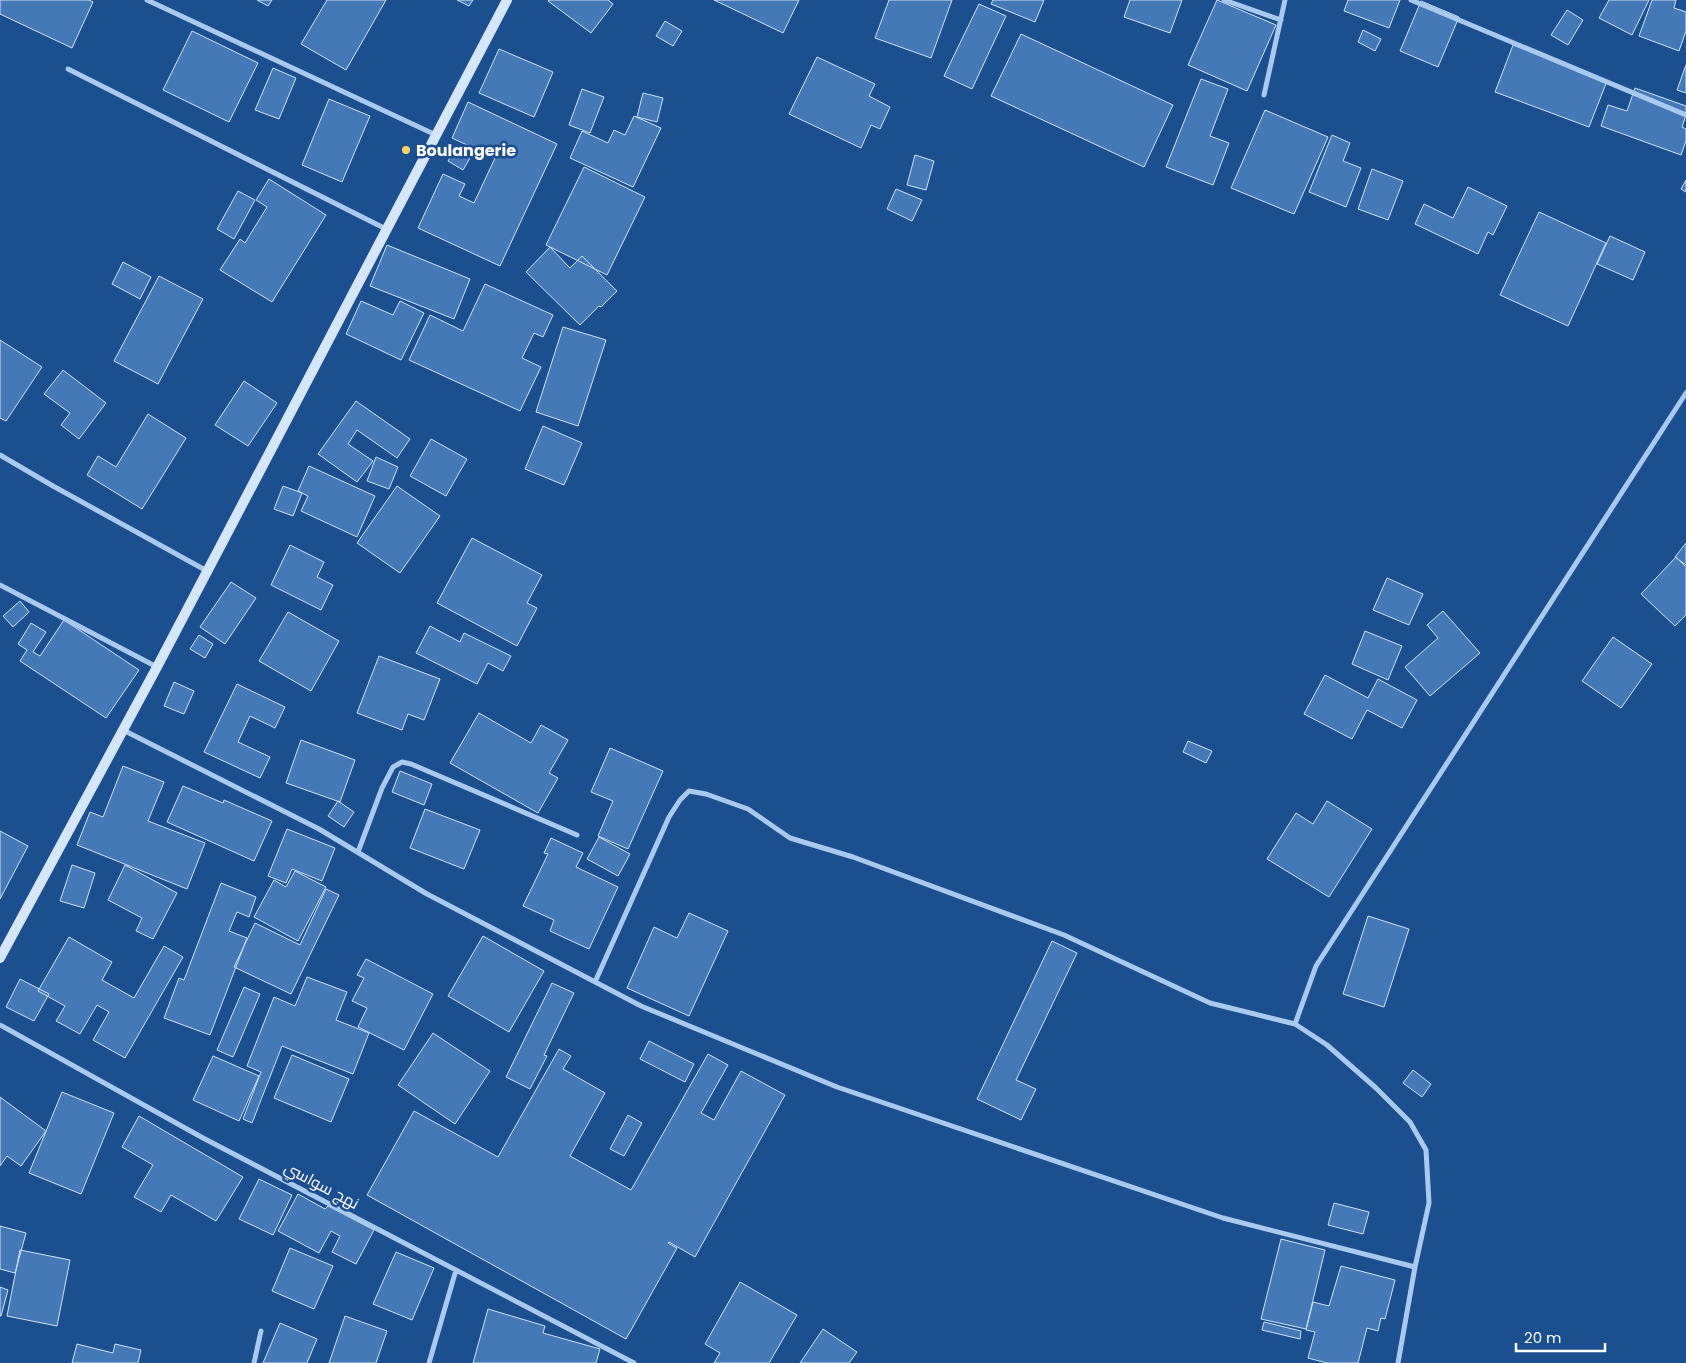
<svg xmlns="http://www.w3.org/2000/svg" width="1686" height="1363" font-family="Poppins,Cairo,sans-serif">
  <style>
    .building { fill: #4478b7; stroke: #cfe3fa }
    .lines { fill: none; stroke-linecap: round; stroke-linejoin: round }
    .street { stroke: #a9c9ee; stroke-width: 5 }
    .secondary { stroke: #d6e6fa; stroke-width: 10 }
    .poi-dot { fill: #ffd166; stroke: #1b4f8f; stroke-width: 2 }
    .labels { text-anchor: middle; stroke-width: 5; stroke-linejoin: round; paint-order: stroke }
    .poi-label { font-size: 16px; font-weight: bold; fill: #fff; stroke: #1b4f8f; text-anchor: start }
    .street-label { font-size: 16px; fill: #fff; stroke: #1b4f8f }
  </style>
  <rect width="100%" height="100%" fill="#1b4f8f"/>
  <!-- building -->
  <path class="building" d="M0 0H89L93 2 72 48 0 14Z
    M257 0H272L268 6Z
    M327 0H386L346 70 301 44Z
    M457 0H473L469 6Z
    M549 0H608L613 4 591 33 548 1Z
    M714 0H799L783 33Z
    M889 0H952L931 58 875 38Z
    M993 0H1044L1035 22 991 4Z
    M1130 0H1182L1170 33 1124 17Z
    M1217 0 1276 25 1247 91 1188 65Z
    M1348 0H1400L1389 28 1344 11Z
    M1609 0H1649L1632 35 1599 18Z
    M1652 0H1676L1674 8 1686 12V31L1679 51 1639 36Z
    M1421 1 1459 17 1438 67 1400 51Z
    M979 4 1006 16 972 89 944 76Z
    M1567 10 1583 20 1568 45 1551 35Z
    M665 21 682 31 673 46 656 36Z
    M1363 30 1381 39 1375 51 1358 42Z
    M192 31 258 63 229 122 163 90Z
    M1021 34 1173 105 1144 167 991 96Z
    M1513 45 1607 81 1589 127 1495 92Z
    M499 49 553 72 534 117 479 93Z
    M817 57 875 84 869 96 890 107 880 129 871 125 861 148 789 114Z
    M1686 65V93L1677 90Z
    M273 68 296 78 279 119 255 110Z
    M1201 79 1228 89 1210 136 1229 143 1213 185 1166 167Z
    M1635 88 1686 106V115L1682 127 1686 129V141L1681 155 1601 126 1608 105 1627 111Z
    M582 89 604 97 590 133 569 125Z
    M643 93 663 98 657 122 637 117Z
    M329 99 370 116 342 182 302 165Z
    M468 102 557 144 500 266 418 228 443 174 465 184 459 196 474 203 495 158 452 138Z
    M1265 110 1328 137 1294 214 1231 188Z
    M634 116 661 128 633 187 570 158 582 131 608 143 614 130 625 135Z
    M1332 135 1350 143 1343 161 1361 168 1346 207 1309 192Z
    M455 149 470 158 463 170 448 161Z
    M915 155 934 161 926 190 907 185Z
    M584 167 645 197 607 275 546 245Z
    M1372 169 1403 181 1388 220 1358 209Z
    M269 179 326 215 272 302 220 270 240 239 245 243 267 207 256 200Z
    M1686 180V192L1681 189Z
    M1468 187 1507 206 1493 235 1488 232 1478 254 1415 224 1424 204 1453 218Z
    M896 189 922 200 912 221 887 209Z
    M238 191 255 200 234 239 217 229Z
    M1539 212 1606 243 1568 326 1500 295Z
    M1610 236 1645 252 1633 280 1597 264Z
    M387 245 470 279 454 319 370 286Z
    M550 247 570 268 582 256 617 291 601 307 599 306 580 325 526 272Z
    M123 262 151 277 140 299 112 284Z
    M159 276 203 299 158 384 114 361Z
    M485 284 553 315 543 337 534 333 522 358 541 367 520 411 409 360 430 315 463 331Z
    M361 301 393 315 400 301 424 313 401 360 346 334Z
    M563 327 606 340 578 426 536 412Z
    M0 340 42 367 6 421 0 418Z
    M63 370 106 403 79 439 61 425 70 413 44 394Z
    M244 381 277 403 248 446 215 425Z
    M356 401 410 439 397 458 357 430 348 444 373 461 357 482 318 454Z
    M148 414 186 438 142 509 87 475 98 456 116 467Z
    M543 426 582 443 564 485 525 469Z
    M431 439 467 459 446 496 410 476Z
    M376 457 398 467 389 489 367 481Z
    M309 466 375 496 357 537 301 511 308 496 298 491Z
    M283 486 302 493 293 516 274 509Z
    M397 486 440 516 400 573 357 543Z
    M472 538 542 575 527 603 537 608 517 646 437 603Z
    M1686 543V565L1675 557Z
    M290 545 324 562 317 577 333 585 321 610 271 585Z
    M1676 557 1686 567V615L1675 626 1641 594Z
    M1387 578 1423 594 1409 625 1373 610Z
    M231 582 256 598 225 644 200 627Z
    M20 601 29 612 13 627 3 616Z
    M1443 611 1480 653 1430 696 1405 667 1438 638 1427 625Z
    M288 612 339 641 311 691 259 661Z
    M64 620 139 670 106 718 20 661 27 650 18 644 31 623 46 632 33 652 40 656Z
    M430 626 460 642 464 633 511 656 503 671 488 663 477 684 416 653Z
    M1365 631 1402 646 1388 680 1352 664Z
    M199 635 213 644 205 658 190 649Z
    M1613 637 1652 664 1621 708 1582 681Z
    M379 656 440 679 424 720 408 714 402 730 357 713Z
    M1325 675 1368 698 1378 679 1417 700 1402 728 1367 710 1352 739 1304 714Z
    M174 682 194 691 184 714 164 706Z
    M237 684 285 707 275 728 250 716 238 742 270 757 260 778 204 752Z
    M479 713 531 743 541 725 568 740 549 773 558 778 538 813 450 763Z
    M301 740 355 760 340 802 286 783Z
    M1188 741 1212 751 1206 763 1183 752Z
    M610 748 663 771 628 849 598 836 613 801 591 792Z
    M123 766 164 782 148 821 205 843 187 889 77 845 90 812 103 817Z
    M400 771 432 784 424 805 392 792Z
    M183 786 223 803 224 800 272 821 254 861 167 822Z
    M338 801 354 812 344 827 328 816Z
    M1327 801 1372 829 1329 897 1267 859 1296 813 1313 824Z
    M425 809 480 830 464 869 410 848Z
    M287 829 335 848 322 881 292 869 286 883 268 876Z
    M0 831 28 846 0 899Z
    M599 837 630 854 618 876 587 859Z
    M551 838 583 853 576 867 618 887 589 949 550 931 554 920 523 906 548 854 544 853Z
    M72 865 95 873 84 908 60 901Z
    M125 865 177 893 153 939 136 931 142 918 108 900Z
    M295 871 326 887 298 941 254 917 274 880 286 887Z
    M221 883 256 897 249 917 237 912 229 931 247 938 210 1035 164 1018 179 978 184 980Z
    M326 889 339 895 291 994 234 967 255 923 300 945Z
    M689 913 728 931 689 1016 627 988 654 927 677 938Z
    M1368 916 1409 929 1384 1007 1343 994Z
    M483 936 544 971 509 1032 448 996Z
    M69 937 112 962 102 980 134 998 164 946 183 957 125 1058 93 1040 109 1012 97 1005 80 1034 56 1021 65 1006 38 991Z
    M1052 941 1077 953 1016 1080 1036 1089 1021 1120 977 1099Z
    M366 959 433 994 404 1050 358 1027 367 1008 352 1001 364 978 357 975Z
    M307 977 347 992 336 1020 369 1033 353 1074 282 1046 252 1123 243 1119 261 1072 247 1066 274 997 295 1006Z
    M20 979 49 994 34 1021 6 1007Z
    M552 983 574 993 544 1055 547 1056 530 1089 506 1077Z
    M244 987 260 994 233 1057 217 1050Z
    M433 1033 490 1071 455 1124 398 1085Z
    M649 1041 694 1064 685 1082 640 1059Z
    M559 1049 571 1056 563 1069 605 1093 570 1156 631 1190 708 1054 728 1065 701 1113 714 1120 741 1071 785 1095 695 1257 669 1242 668 1243 677 1248 626 1339 367 1195 414 1111 498 1157Z
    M292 1055 349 1079 331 1122 274 1098Z
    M213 1056 259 1076 239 1121 193 1100Z
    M1413 1070 1431 1084 1422 1097 1403 1083Z
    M62 1092 114 1113 81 1194 29 1173Z
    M0 1097 46 1131 21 1166 7 1156 0 1166Z
    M628 1115 642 1123 624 1156 610 1149Z
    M139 1116 243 1177 216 1221 171 1195 161 1212 134 1197 153 1165 122 1147Z
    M259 1179 292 1195 273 1235 239 1219Z
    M298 1194 325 1209 328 1206 374 1230 356 1264 332 1252 340 1236 331 1231 319 1253 278 1231Z
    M1334 1203 1369 1212 1363 1234 1328 1225Z
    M0 1226 26 1233 15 1273 0 1269Z
    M1281 1239 1325 1250 1306 1329 1261 1319Z
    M290 1248 333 1266 314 1309 272 1291Z
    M20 1250 70 1260 57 1326 7 1316Z
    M396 1252 434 1268 412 1320 373 1304Z
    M1341 1266 1395 1280 1385 1319 1381 1318 1378 1331 1367 1328 1358 1363H1327L1308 1358 1315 1332 1306 1330 1313 1302 1329 1306Z
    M740 1282 797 1315 769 1363H714L720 1353 705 1344Z
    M0 1287 8 1290 1 1316H0Z
    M488 1309 545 1326 543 1333 600 1349 596 1363H473Z
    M345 1316 387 1331 376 1363H329Z
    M1264 1322 1301 1331 1300 1339 1262 1330Z
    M280 1323 317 1339 307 1363H263Z
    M823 1329 857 1352 849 1363H800Z
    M77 1344 113 1353 115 1344 141 1350 138 1363H72Z"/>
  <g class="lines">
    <!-- street -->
    <path class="street" d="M147 0 436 135
      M1224 0 1281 20
      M1411 0 1686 115
      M68 69 386 229
      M1264 95 1285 0
      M0 455 53 486 207 571
      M0 585 157 667
      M123 730 319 829 427 894 641 1006 837 1087 1223 1218 1415 1267
      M358 852 382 788 393 767 402 762 411 764 577 835
      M595 982 669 817 680 800 689 791 706 794 748 809 790 838 853 857 1064 935 1210 1003 1295 1024
      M0 1025 203 1138 634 1363
      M254 1363 261 1331
      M429 1363 456 1270
      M1398 1363 1415 1267 1429 1203 1426 1150 1410 1122 1376 1088 1327 1045 1295 1024 1316 966 1686 393"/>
    <!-- secondary -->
    <path class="secondary" d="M0 958 157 667 507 0"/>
  </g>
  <!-- markers -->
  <circle class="poi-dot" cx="406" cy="150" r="5"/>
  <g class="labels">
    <!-- poi labels -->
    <g class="poi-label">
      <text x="416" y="156">Boulangerie</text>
    </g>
    <!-- street labels -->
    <g class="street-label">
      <text transform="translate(322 1185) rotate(28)" y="6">نهج سواسي</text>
    </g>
  </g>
  <!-- scale -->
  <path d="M1516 1343v8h89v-8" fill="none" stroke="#ffffff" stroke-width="2.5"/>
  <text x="1524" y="1343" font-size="15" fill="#ffffff" stroke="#1b4f8f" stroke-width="4" paint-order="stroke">20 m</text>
</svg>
